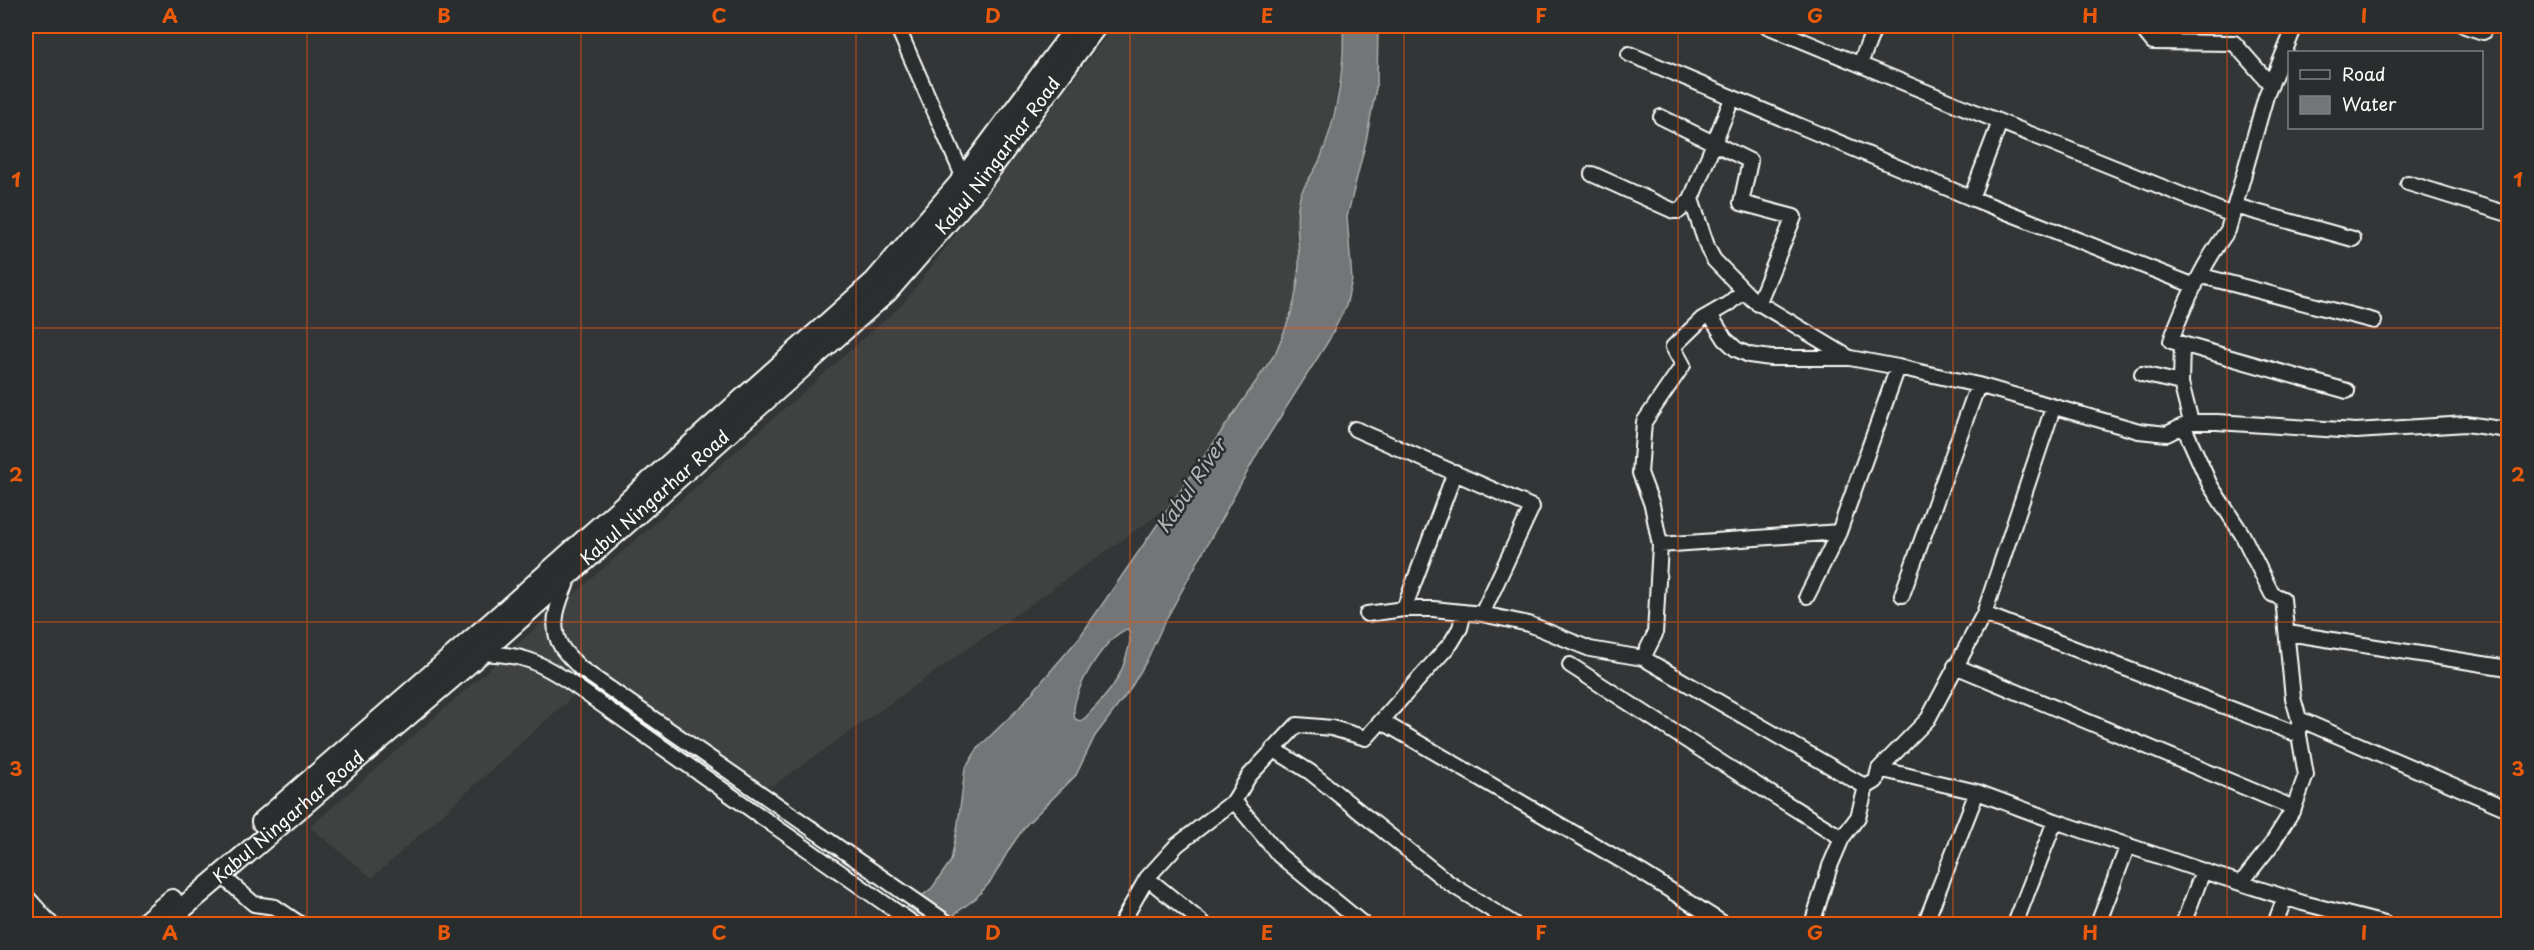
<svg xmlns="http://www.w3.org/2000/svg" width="2534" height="950" font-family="'Playpen Sans',sans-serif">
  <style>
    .built { fill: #404243 }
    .water { fill: #737576; stroke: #abacad; stroke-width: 1.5; fill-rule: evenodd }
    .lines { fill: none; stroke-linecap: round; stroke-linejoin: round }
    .minor-casing { stroke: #fff; stroke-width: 18 }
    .highway-casing { stroke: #fff; stroke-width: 24 }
    .minor { stroke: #2a2d2e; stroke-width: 14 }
    .highway { stroke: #2a2d2e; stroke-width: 20 }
    .grid { fill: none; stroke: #e8590c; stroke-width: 1.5; stroke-opacity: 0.55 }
    .labels { text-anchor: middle; stroke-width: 5; stroke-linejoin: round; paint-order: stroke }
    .street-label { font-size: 18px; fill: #fff; stroke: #2a2d2e }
    .water-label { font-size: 20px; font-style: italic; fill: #b2b3b4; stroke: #2a2d2e }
    .neatline { fill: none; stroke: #e8590c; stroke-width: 2 }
    .grid-label { font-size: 20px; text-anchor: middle; font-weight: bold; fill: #e8590c }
  </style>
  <rect width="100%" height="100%" fill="#333536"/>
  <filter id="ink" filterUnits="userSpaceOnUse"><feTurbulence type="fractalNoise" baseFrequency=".0167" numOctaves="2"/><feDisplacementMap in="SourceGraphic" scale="12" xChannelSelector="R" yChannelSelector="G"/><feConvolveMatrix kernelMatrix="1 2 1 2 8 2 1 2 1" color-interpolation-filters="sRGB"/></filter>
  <g filter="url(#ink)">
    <!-- built -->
    <path class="built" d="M1114 26H1343L1340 74 1330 129 1320 160 1303 189 1298 208 1299 265 1295 304 1275 354 1170 506 774 785 709 790 593 681 572 697 372 878 310 827 902 305Z"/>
    <!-- water -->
    <path class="water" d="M1343 26H1378L1377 83 1366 141 1347 217 1352 280 1346 306 1329 340 1260 449 1164 623 1146 662 1129 691 1095 736 1076 775 1025 826 1010 848 991 881 976 898 956 913 950 924H885L932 888 951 861 958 824 965 769 978 748 1019 708 1079 638 1275 354C1289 321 1297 303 1299 266 1300 244 1294 219 1300 197 1304 183 1316 171 1321 157 1337 117 1345 68 1343 26ZM1128 629C1132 639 1129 647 1126 657 1119 684 1103 699 1084 719L1080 721 1075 719C1067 697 1106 634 1128 629Z"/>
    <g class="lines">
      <defs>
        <path id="minor" d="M897 26 966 183
          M1767 26 1953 103 2232 215
          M2140 26 2153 42 2234 43 2271 85
          M2465 26 2483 32
          M1629 54 1971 198 2195 286
          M1860 64 1875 26
          M1661 117 1750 161 1741 203 1794 217 1758 304
          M1592 174 1674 211H1679L1691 199 1732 99
          M2408 183 2508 214
          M1971 198 2000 122
          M1691 199 1708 249 1714 260 1752 299 1848 357
          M2235 206 2353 239
          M2202 276 2374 321
          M1710 315 1725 339 1736 349 1749 355 1771 358H1850L1898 367 1978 385 2139 431 2167 434 2191 422H2217L2356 431 2466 424 2508 430
          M2182 344 2347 391
          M2142 374 2181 383
          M2191 422 2181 383 2182 344 2171 341C2183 305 2206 260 2228 230L2266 96 2295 26
          M2184 427 2210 485 2242 534 2272 594 2283 599 2293 698 2299 719V735L2306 775 2294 808 2271 845 2241 883
          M1355 429 1532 507 1482 614
          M1660 545 1839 532
          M569 578C560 599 548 624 561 646 565 654 574 661 580 668L949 924
          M1902 595 1978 385
          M1807 596 1839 532 1898 367
          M1404 609 1455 472
          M1367 614 1404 609H1433L1482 614 1529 624 1590 649 1643 658 1866 787
          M1984 614 2299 735
          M2288 633 2508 668
          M481 653C521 655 534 659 568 681L914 924
          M1643 658 1655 634 1660 545 1652 505 1640 473 1644 422 1683 365 1673 347 1702 319 1728 304 1743 291
          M1570 665 1725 765 1842 838
          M1955 666 2294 808
          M2299 719 2508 809
          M1381 721 1641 872 1724 924
          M1273 749 1310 772 1449 883 1514 924
          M1879 769 1977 792 2055 821 2203 871 2303 903 2385 924
          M1234 801 1279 855 1363 924
          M221 875 254 904 275 907 300 924
          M1147 878 1204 924
          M26 896 51 924
          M26 915 33 924
          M1121 924 1147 878 1177 845 1234 801 1249 776 1297 725 1332 728 1366 738 1451 643 1460 628 1464 612
          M1812 924 1830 866 1842 838 1858 817 1866 787 1876 781 1879 769 1928 719 1984 614 2053 408
          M1925 924 1977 792
          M2015 924 2055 821
          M2098 924 2128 845
          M2183 924 2203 871
          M2275 924 2285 897"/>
        <g id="highway">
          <path d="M262 822 505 611 874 282 964 178 1077 26"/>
          <path d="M144 924 172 900"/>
          <path id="s1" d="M164 924 481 653 888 291 972 194 1096 26"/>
        </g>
      </defs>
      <!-- minor casing -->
      <use href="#minor" class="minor-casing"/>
      <!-- highway casing -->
      <use href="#highway" class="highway-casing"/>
      <!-- minor -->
      <use href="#minor" class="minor"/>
      <!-- highway -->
      <use href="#highway" class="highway"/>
    </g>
  </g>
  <!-- grid -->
  <path class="grid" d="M307 26V924M581 26V924M856 26V924M1130 26V924M1404 26V924M1678 26V924M1953 26V924M2227 26V924M26 328H2508M26 622H2508"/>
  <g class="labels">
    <!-- street labels -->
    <g class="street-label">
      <text dy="6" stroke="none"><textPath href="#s1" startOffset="1136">Kabul Ningarhar Road</textPath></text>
      <text dy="6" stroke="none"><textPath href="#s1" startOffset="650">Kabul Ningarhar Road</textPath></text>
      <text dy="6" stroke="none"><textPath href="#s1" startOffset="164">Kabul Ningarhar Road</textPath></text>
    </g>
    <!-- water labels -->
    <g class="water-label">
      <text transform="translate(1191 486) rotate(-56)" y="7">Kabul River</text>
    </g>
  </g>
  <!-- margin -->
  <rect width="2534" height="950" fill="none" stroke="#2a2d2e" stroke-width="66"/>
  <!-- legend -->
  <rect x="2288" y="51" width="195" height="78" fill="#2a2d2e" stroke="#7f8182" stroke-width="1.5"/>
  <rect x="2300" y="70" width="30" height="9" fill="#2a2d2e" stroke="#7f8182" stroke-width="1.5"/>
  <text x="2342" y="81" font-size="18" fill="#ffffff">Road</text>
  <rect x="2300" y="96" width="30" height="18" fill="#737576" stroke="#7f8182" stroke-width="1.5"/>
  <text x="2342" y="111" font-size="18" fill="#ffffff">Water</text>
  <rect x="33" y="33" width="2468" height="884" class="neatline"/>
  <g class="grid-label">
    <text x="170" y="23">A</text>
    <text x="444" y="23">B</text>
    <text x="719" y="23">C</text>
    <text x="993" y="23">D</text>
    <text x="1267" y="23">E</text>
    <text x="1541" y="23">F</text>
    <text x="1815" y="23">G</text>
    <text x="2090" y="23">H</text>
    <text x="2364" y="23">I</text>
    <text x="16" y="187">1</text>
    <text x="2518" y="187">1</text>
    <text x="16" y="482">2</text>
    <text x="2518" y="482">2</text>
    <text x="16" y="776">3</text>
    <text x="2518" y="776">3</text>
    <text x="170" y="940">A</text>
    <text x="444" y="940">B</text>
    <text x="719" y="940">C</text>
    <text x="993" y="940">D</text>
    <text x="1267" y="940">E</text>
    <text x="1541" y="940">F</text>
    <text x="1815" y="940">G</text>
    <text x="2090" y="940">H</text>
    <text x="2364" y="940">I</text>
  </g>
</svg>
